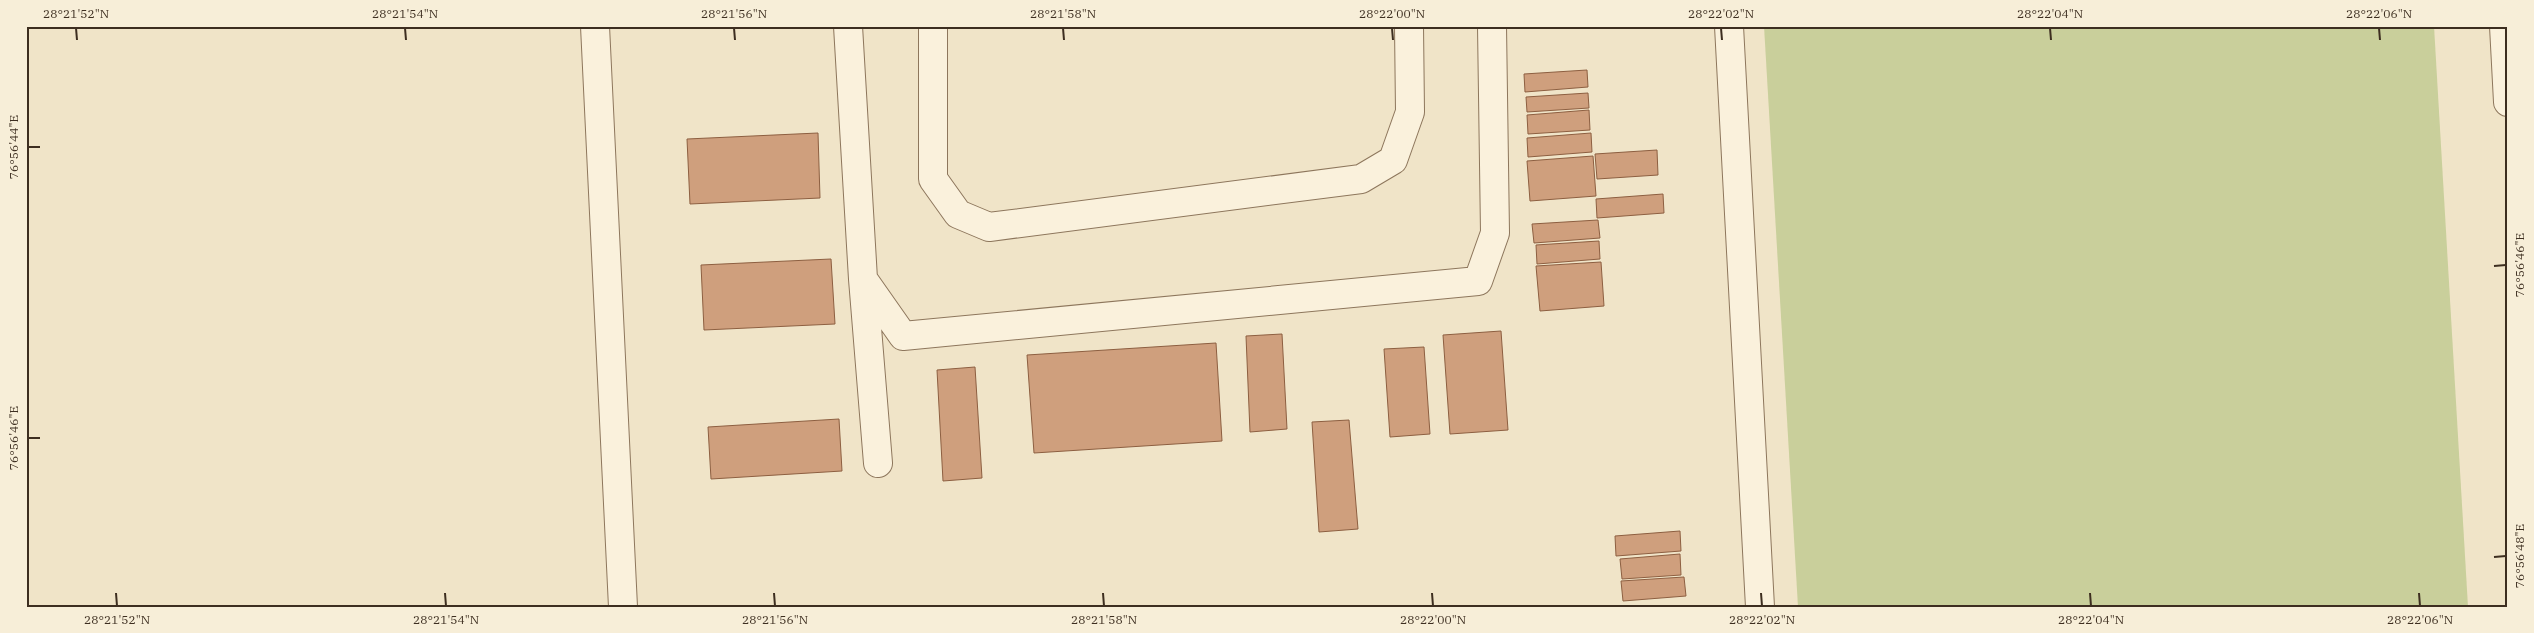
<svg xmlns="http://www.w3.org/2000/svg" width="2534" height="633" font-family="'IBM Plex Serif',serif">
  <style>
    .park { fill: #c9cf9b }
    .building { fill: #cf9f7d; stroke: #8d5f41 }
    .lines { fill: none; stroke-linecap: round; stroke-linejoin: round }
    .minor-casing { stroke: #8d765c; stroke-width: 30 }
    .minor { stroke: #faf1dc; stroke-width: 28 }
    .ticks { fill: none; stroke: #3d2e20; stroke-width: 2 }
    .neatline { fill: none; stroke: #3d2e20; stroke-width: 2 }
    .ticks-label { font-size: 12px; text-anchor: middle; fill: #3d2e20 }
  </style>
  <rect width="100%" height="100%" fill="#f0e4c8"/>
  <!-- park -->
  <path class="park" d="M1764 26H2434L2468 607H1798Z"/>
  <!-- building -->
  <path class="building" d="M1587 70 1588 87 1525 92 1524 74Z
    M1588 93 1589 108 1527 112 1526 97Z
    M1589 110 1590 130 1528 134 1527 115Z
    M818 133 820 198 690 204 687 139Z
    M1591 133 1592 152 1528 157 1527 138Z
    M1657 150 1658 175 1597 179 1595 154Z
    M1593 156 1596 196 1530 201 1527 161Z
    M1663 194 1664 213 1597 218 1596 199Z
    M1598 220 1600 238 1534 243 1532 224Z
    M1599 241 1600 259 1537 264 1536 245Z
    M831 259 835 324 704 330 701 265Z
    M1601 262 1604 306 1540 311 1536 266Z
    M1501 331 1508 430 1450 434 1443 335Z
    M1282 334 1287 429 1250 432 1246 336Z
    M1216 343 1222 441 1034 453 1027 355Z
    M1424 347 1430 434 1390 437 1384 349Z
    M975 367 982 478 943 481 937 370Z
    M839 419 842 471 711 479 708 427Z
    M1349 420 1358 529 1319 532 1312 422Z
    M1680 531 1681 551 1616 556 1615 536Z
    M1680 554 1681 575 1622 579 1620 559Z
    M1684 577 1686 596 1623 601 1621 581Z"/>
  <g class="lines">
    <defs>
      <path id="minor" d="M595 26 623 607
        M848 26 863 279 903 336 1478 281 1495 233 1492 26
        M933 26V179L958 214 989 227 1361 179 1393 160 1410 112 1409 26
        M1729 26 1760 607
        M2504 26 2508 102
        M863 279 878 463"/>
    </defs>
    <!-- minor casing -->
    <use href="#minor" class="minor-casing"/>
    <!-- minor -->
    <use href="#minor" class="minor"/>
  </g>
  <!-- ticks -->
  <path class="ticks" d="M76 28 77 40M405 28 406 40M734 28 735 40M1063 28 1064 40M1392 28 1393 40M1721 28 1722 40M2050 28 2051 40M2379 28 2380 40M28 147H40M2494 266 2506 265M28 438H40M2494 557 2506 556M116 593 117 606M445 593 446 606M774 593 775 606M1103 593 1104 606M1432 593 1433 606M1761 593 1762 606M2090 593 2091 606M2419 593 2420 606"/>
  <!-- border -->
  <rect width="2534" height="633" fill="none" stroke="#f7eed8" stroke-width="55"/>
  <rect x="28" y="28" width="2478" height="578" class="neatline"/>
  <g class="ticks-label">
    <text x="76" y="18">28°21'52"N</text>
    <text x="405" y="18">28°21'54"N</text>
    <text x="734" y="18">28°21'56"N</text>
    <text x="1063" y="18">28°21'58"N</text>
    <text x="1392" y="18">28°22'00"N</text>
    <text x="1721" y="18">28°22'02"N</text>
    <text x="2050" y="18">28°22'04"N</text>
    <text x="2379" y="18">28°22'06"N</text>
    <text transform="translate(14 147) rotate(-90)" y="4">76°56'44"E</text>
    <text transform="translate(2520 265) rotate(-90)" y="4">76°56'46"E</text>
    <text transform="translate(14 438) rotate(-90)" y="4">76°56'46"E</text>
    <text transform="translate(2520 556) rotate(-90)" y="4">76°56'48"E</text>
    <text x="117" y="624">28°21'52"N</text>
    <text x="446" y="624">28°21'54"N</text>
    <text x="775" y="624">28°21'56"N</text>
    <text x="1104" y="624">28°21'58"N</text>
    <text x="1433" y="624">28°22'00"N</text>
    <text x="1762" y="624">28°22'02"N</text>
    <text x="2091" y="624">28°22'04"N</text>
    <text x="2420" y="624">28°22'06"N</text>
  </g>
</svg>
